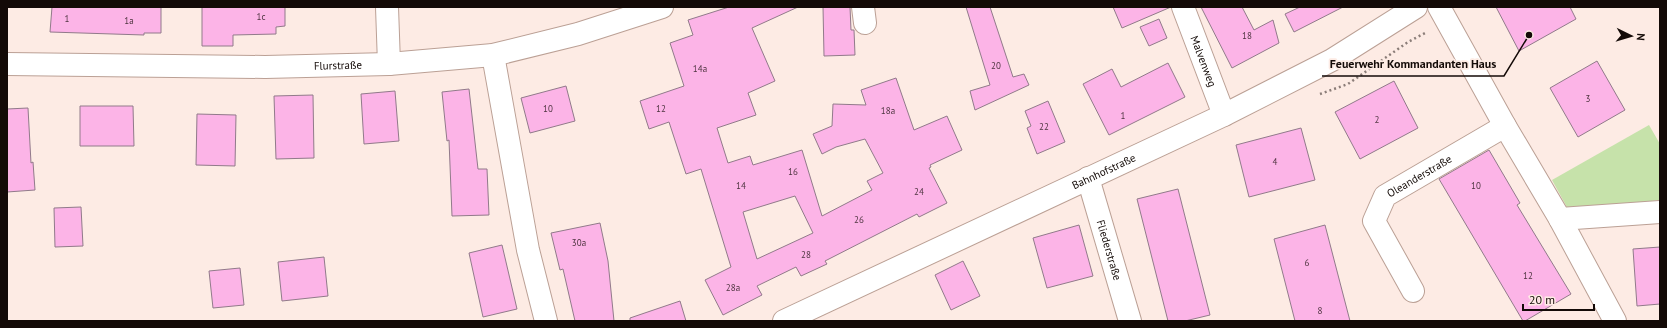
<svg xmlns="http://www.w3.org/2000/svg" width="1667" height="328" font-family="'PT Sans',sans-serif">
  <style>
    .green { fill: #c6e2aa }
    .building { fill: #fcb4e7; stroke: #917a8a; fill-rule: evenodd }
    .lines { fill: none; stroke-linecap: round; stroke-linejoin: round }
    .minor-casing { stroke: #bba095; stroke-width: 24 }
    .path { stroke: #8b7d78; stroke-width: 2.5; stroke-dasharray: 2 3; stroke-linecap: butt }
    .minor { stroke: #fff; stroke-width: 22 }
    .labels { text-anchor: middle; stroke-width: 3.5; stroke-linejoin: round; paint-order: stroke }
    .number-label { font-size: 9px; fill: #4d343f }
    .street-label { font-size: 11px; fill: #130a07; stroke: #fdebe4 }
    .leader { fill: none; stroke: #130a07; stroke-width: 1.5 }
    .callout-dot { fill: #130a07; stroke: #fdebe4; stroke-width: 1.5 }
    .callout-label { font-size: 12px; text-anchor: middle; font-weight: bold; fill: #130a07; stroke: #fdebe4; stroke-width: 3.5; stroke-linejoin: round; paint-order: stroke }
  </style>
  <rect width="100%" height="100%" fill="#fdebe4"/>
  <!-- green -->
  <path class="green" d="M1649 125 1660 144V200L1569 211 1552 180Z"/>
  <!-- building -->
  <path class="building" d="M52 7H161V33H144V35L50 32Z
    M202 7H285V26L276 27V34L233 35V46H202Z
    M729 7H798L752 28 775 81 748 93 756 115 717 128 728 163 750 156 753 165 802 150 822 216 872 190 867 181 883 173 865 139 836 147 822 154 813 134 832 126 833 104 866 105 861 90 896 78 914 130 947 116 962 150 930 165 931 167 929 168 947 203 919 217 917 214 825 261 827 264 801 276 796 267 757 286 762 295 723 315 705 280 731 267 701 169 686 174 669 122 649 129 640 101 684 86 670 43 693 35 688 20ZM795 196 813 233 757 259 743 212Z
    M823 7H850L851 30H854L855 55 824 56Z
    M966 7H990L1013 77 1024 74 1029 85 975 110 970 91 990 85Z
    M1113 7H1171L1122 28Z
    M1201 7H1242L1254 30 1273 20 1279 43 1232 68Z
    M1300 7H1343L1294 32 1285 14Z
    M1496 7H1570L1576 19 1519 51Z
    M1159 19 1167 38 1149 46 1140 27Z
    M1597 61 1625 110 1578 137 1550 88Z
    M1168 63 1185 97 1109 135 1083 84 1112 69 1121 87Z
    M1394 81 1418 128 1360 159 1335 112Z
    M566 86 575 121 530 133 521 98Z
    M469 89 478 169H487L489 215 452 216 449 140 447 141 442 92Z
    M395 91 399 141 364 144 361 94Z
    M313 95 314 158 276 159 274 96Z
    M1048 101 1065 142 1037 154 1027 128 1031 126 1025 111Z
    M80 106H133L134 146H80Z
    M28 108 31 163 33 162 35 190 7 192V109Z
    M197 114 236 115 235 166 196 165Z
    M1301 128 1315 180 1249 197 1236 145Z
    M1489 150 1520 203 1517 205 1571 294 1525 321H1523L1439 179Z
    M1178 189 1210 315 1185 321H1168L1137 199Z
    M81 207 83 246 55 247 54 208Z
    M600 223 608 261 614 321H575L563 269 560 270 551 233Z
    M1079 225 1093 276 1047 288 1033 238Z
    M1325 225 1350 321H1295L1274 239Z
    M502 245 517 309 483 317 469 253Z
    M1660 247V304L1637 306 1633 249Z
    M324 257 328 296 282 301 278 262Z
    M963 261 980 296 951 310 935 275Z
    M240 268 244 305 213 308 209 271Z
    M680 301 686 321H630V318Z"/>
  <g class="lines">
    <defs>
      <g id="minor">
        <path d="M387 7 389 64"/>
        <path d="M863 7 865 23"/>
        <path id="s1" d="M1183 7 1224 115"/>
        <path d="M1439 7 1505 126 1560 219 1615 321"/>
        <path d="M493 55 528 250 546 321"/>
        <path id="s2" d="M7 64 265 67 389 64 493 55 578 34 662 7"/>
        <path id="s3" d="M1088 178 1130 321"/>
        <path d="M1560 219 1660 212"/>
        <path id="s4" d="M1413 291 1374 221 1385 196 1505 126"/>
        <path id="s5" d="M784 321 1224 115 1332 60 1416 7"/>
      </g>
    </defs>
    <!-- minor casing -->
    <use href="#minor" class="minor-casing"/>
    <!-- path -->
    <path class="path" d="M1320 94 1348 84 1408 42 1427 32"/>
    <!-- minor -->
    <use href="#minor" class="minor"/>
  </g>
  <g class="labels">
    <!-- number labels -->
    <g class="number-label">
      <text x="261" y="20">1c</text>
      <text x="67" y="22">1</text>
      <text x="129" y="24">1a</text>
      <text x="1247" y="39">18</text>
      <text x="996" y="69">20</text>
      <text x="700" y="72">14a</text>
      <text x="1588" y="102">3</text>
      <text x="548" y="112">10</text>
      <text x="661" y="112">12</text>
      <text x="888" y="114">18a</text>
      <text x="1123" y="119">1</text>
      <text x="1377" y="123">2</text>
      <text x="1044" y="130">22</text>
      <text x="1275" y="165">4</text>
      <text x="793" y="175">16</text>
      <text x="741" y="189">14</text>
      <text x="1476" y="189">10</text>
      <text x="919" y="195">24</text>
      <text x="859" y="223">26</text>
      <text x="579" y="246">30a</text>
      <text x="806" y="258">28</text>
      <text x="1307" y="266">6</text>
      <text x="1528" y="279">12</text>
      <text x="733" y="291">28a</text>
      <text x="1320" y="314">8</text>
    </g>
    <!-- street labels -->
    <g class="street-label">
      <text dy="4" stroke="none"><textPath href="#s1" startOffset="58">Malvenweg</textPath></text>
      <text dy="4" stroke="none"><textPath href="#s2" startOffset="331">Flurstraße</textPath></text>
      <text dy="4" stroke="none"><textPath href="#s5" startOffset="353">Bahnhofstraße</textPath></text>
      <text dy="4" stroke="none"><textPath href="#s4" startOffset="147">Oleanderstraße</textPath></text>
      <text dy="4" stroke="none"><textPath href="#s3" startOffset="75">Fliederstraße</textPath></text>
    </g>
  </g>
  <!-- callouts -->
  <path class="leader" d="M1529 35L1504 76H1322"/>
  <circle class="callout-dot" cx="1529" cy="35" r="4"/>
  <g class="callout-label">
    <text x="1413" y="68">Feuerwehr Kommandanten Haus</text>
  </g>
  <!-- border -->
  <rect width="1667" height="328" fill="none" stroke="#130a07" stroke-width="16"/>
  <!-- north arrow -->
  <g transform="translate(1631 36) rotate(95)" stroke="#fdebe4" stroke-width="3" paint-order="stroke">
  <path d="M0-3L7 15L0 10L-7 15Z" fill="#130a07"/>
  <text y="-6" font-size="11" font-weight="bold" text-anchor="middle" fill="#130a07">N</text>
  </g>
  <!-- scale -->
  <path d="M1523 304v6h71v-6" fill="none" stroke="#130a07" stroke-width="2"/>
  <text x="1529" y="304" font-size="12" fill="#130a07" stroke="#fdebe4" stroke-width="3" paint-order="stroke">20 m</text>
</svg>
